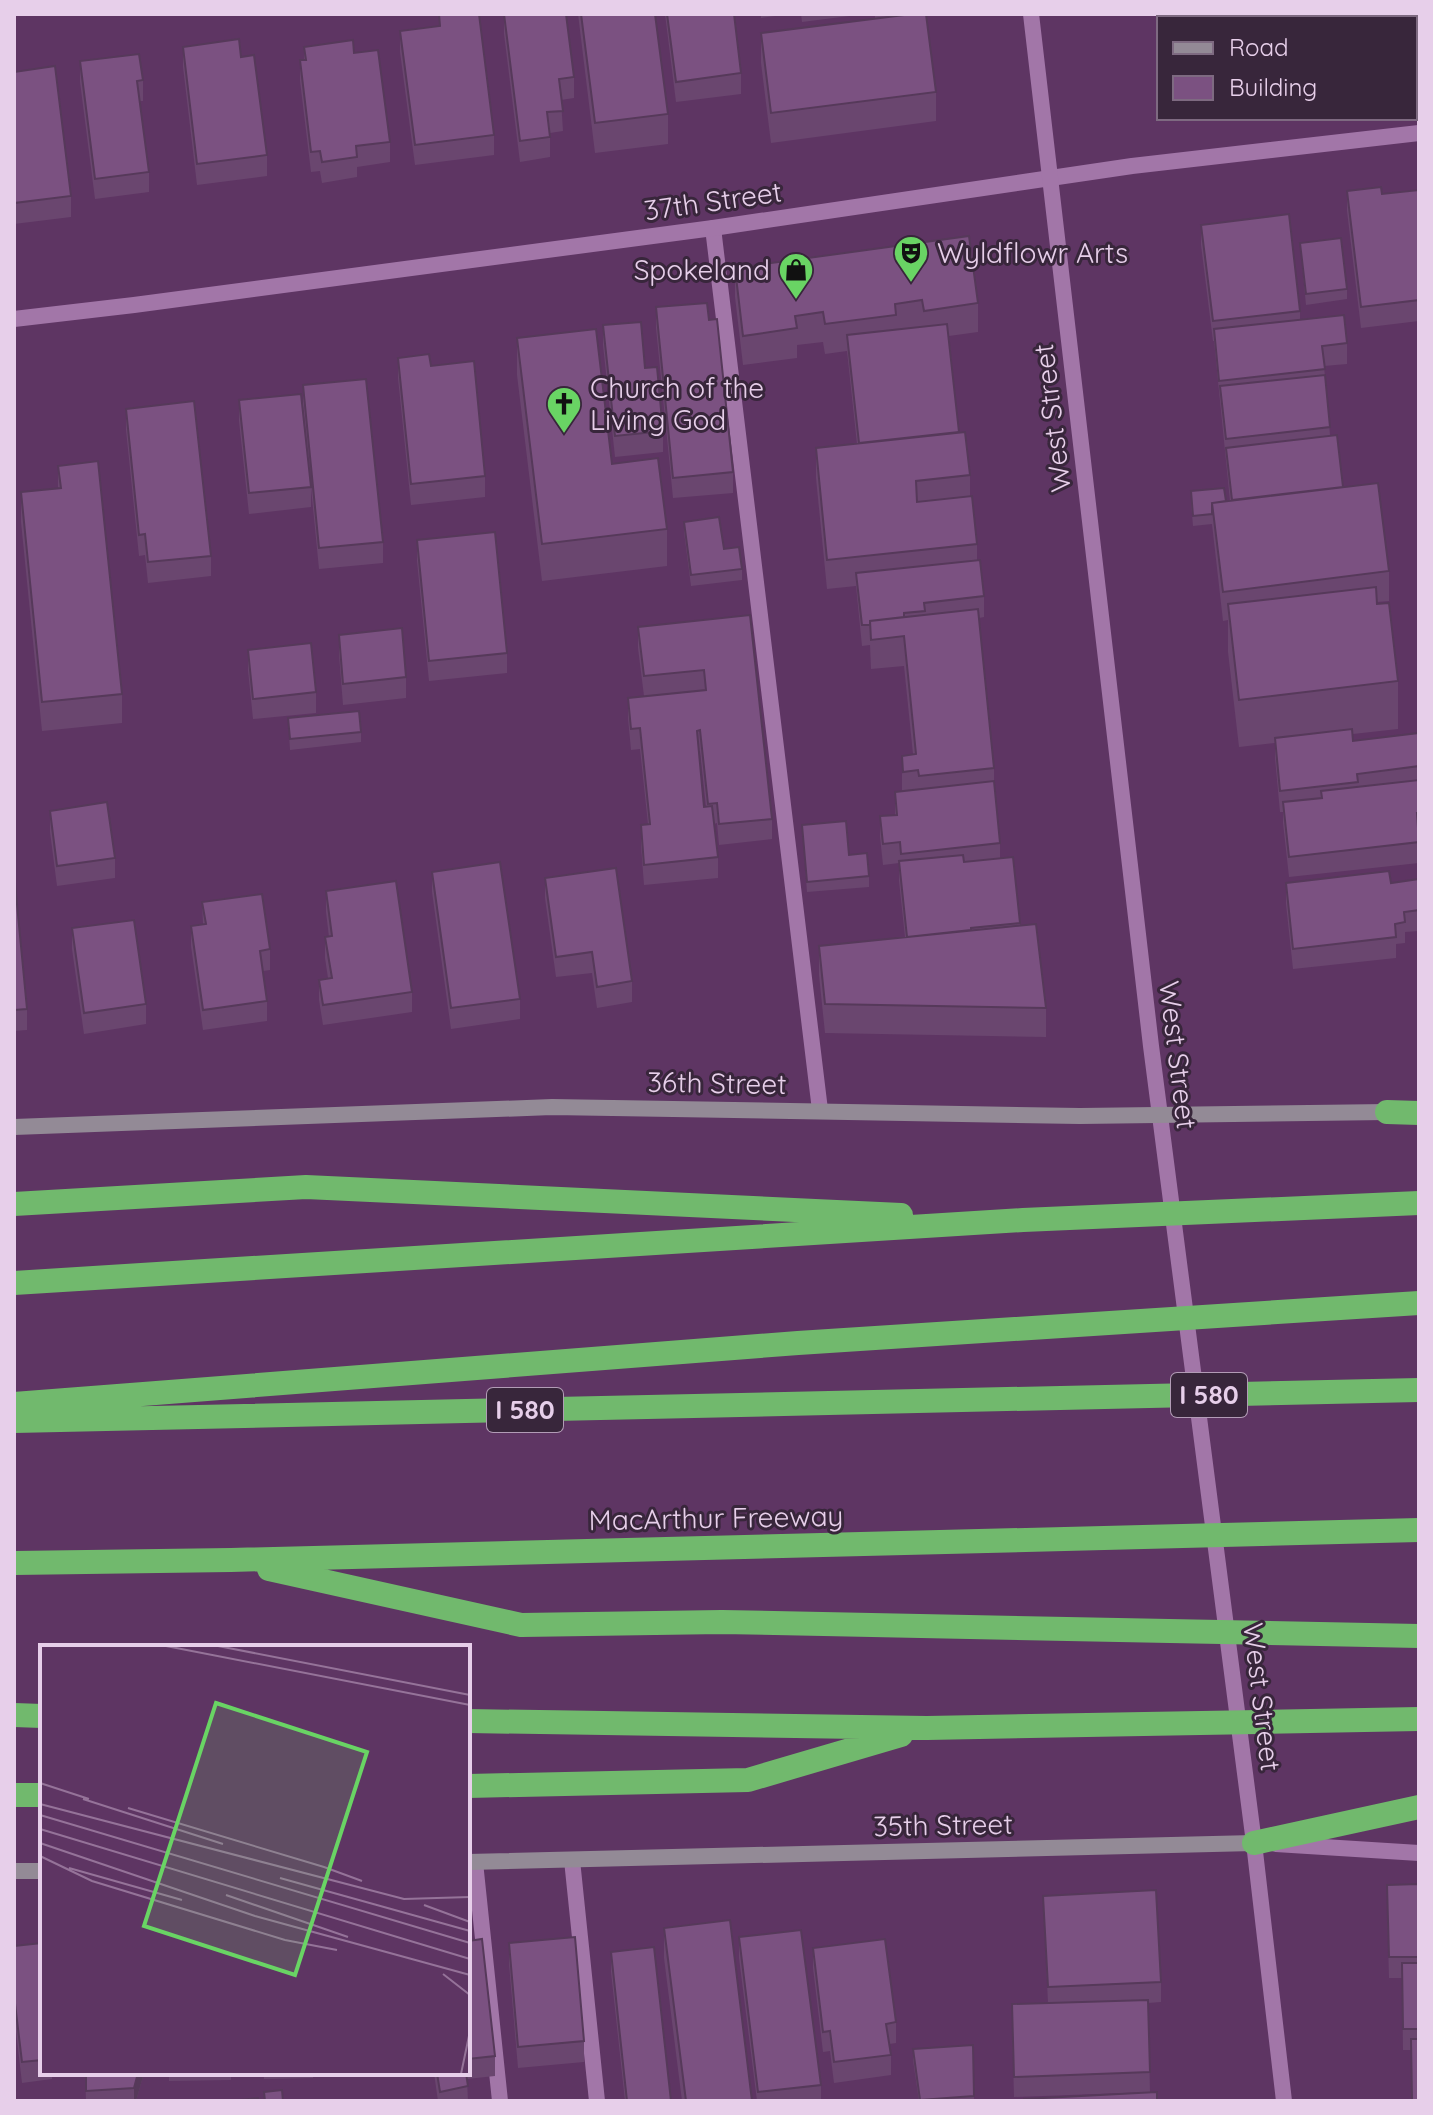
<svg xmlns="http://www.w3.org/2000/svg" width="1433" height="2115" font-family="Quicksand,sans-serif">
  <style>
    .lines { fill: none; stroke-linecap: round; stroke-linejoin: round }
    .service { stroke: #a276a8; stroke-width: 16 }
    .minor { stroke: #a276a8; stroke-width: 16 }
    .tertiary { stroke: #a276a8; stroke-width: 16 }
    .secondary { stroke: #938a96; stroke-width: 16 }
    .motorway { stroke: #71b96d; stroke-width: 24 }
    .wall { fill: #6a466f; fill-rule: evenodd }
    .shaded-wall { fill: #56395a }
    .building { fill: #7b5181; stroke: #56395a; stroke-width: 2 }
    .labels { text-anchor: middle; stroke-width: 6; stroke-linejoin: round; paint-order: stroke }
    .shield { fill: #38263b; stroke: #b29cb6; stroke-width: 2 }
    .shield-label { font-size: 26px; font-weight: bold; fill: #e7cfea }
    .street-label { font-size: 28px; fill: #e7cfea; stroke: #38263b }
    .poi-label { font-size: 28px; fill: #e7cfea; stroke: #38263b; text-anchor: start }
    .inset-road { fill: none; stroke: #957399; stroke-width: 2 }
    .view { fill: #69d464; fill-opacity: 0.15; stroke: #69d464; stroke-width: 4 }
    .inset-edge { fill: none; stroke: #e7cfea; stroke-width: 4 }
  </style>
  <rect width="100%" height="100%" fill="#5e3563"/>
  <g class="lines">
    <!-- service -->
    <path class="service" d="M713 228 820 1110
      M572 1860 597 2101
      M475 1862 500 2101"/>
    <!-- minor -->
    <path class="minor" d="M14 319 134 305 713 228 1132 166 1419 133"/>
    <!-- tertiary -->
    <path class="tertiary" d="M1031 14 1151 1046 1254 1843 1284 2101
      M1276 1844 1419 1853"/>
    <!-- secondary -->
    <path class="secondary" d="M14 1127 552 1107 1080 1116 1387 1112
      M468 1862 1254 1843
      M14 1871H42"/>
    <!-- motorway -->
    <path class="motorway" d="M1387 1112 1419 1113
      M14 1204 306 1187 901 1215
      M14 1283 1023 1220 1419 1203
      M14 1404 798 1343 1419 1303
      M14 1421 1419 1390
      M14 1563 231 1560 1419 1530
      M269 1569 521 1625 722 1622 1419 1636
      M14 1715 42 1716
      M468 1721 927 1728 1419 1719
      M468 1786 748 1780 901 1735
      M14 1795H42
      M1254 1843 1419 1807"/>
  </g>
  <!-- wall -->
  <path class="wall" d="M439 14 494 135V155L415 165 400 52V31L439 27Z
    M504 14 574 77V98L561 100 563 131 550 133V157L520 162 504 34Z
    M578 14H655L668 114V144L595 153Z
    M665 14H734L741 73V94L676 102Z
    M761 14H790L761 18Z
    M801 14H865L802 22Z
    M875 14H926L936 92V121L771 143 761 63V33L875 19Z
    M1177 14H1202L1177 17Z
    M1383 14H1419V41L1415 42V18H1383Z
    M183 47 267 155V176L197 185 183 67Z
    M304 47 354 53 390 142V162L357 167V177L322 183 320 171 311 172 300 81V60H304Z
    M80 61 143 80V101H140L149 172V192L95 199 80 82Z
    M14 72 71 196V217L14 224Z
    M1419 190V321L1361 328 1347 211V191L1382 194Z
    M1201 225 1300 311V320L1347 343V364L1324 366 1330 435 1343 487 1389 571V601L1377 602 1398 681V729L1353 734V741L1419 733V863L1289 877 1283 823V812H1280L1275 758V743L1239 747 1228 652V620L1223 621 1212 524 1193 526 1191 502V491L1226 501H1230L1214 341H1213L1201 245Z
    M1300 243 1347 289V299L1306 305Z
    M735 268 978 303V332L949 336 959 433 970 475V496L977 544V560L984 596V617L979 618 994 768V787L1000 843V859L1013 857 1020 925 1046 1008V1037L825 1033 819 975V946L905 937 899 881V863L883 865 880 837V816L895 815V792L902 791V756L913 754 904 666 871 669 870 645 862 646 856 586 827 589 816 478V448L857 444 847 351 825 354 823 342 797 345V358L743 365 735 297Z
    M656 307 733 472V493L673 498 656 328Z
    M603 325 663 431V452L615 457 603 345Z
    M517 338 612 464 667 529V566L542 581 517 375Z
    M398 358 431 366 485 476V497L411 505 398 378Z
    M303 385 383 542V563L319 569 303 406Z
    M239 400 311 487V507L249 514 239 421Z
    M126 409 211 556V576L148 583 145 555 139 556 126 430Z
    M58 466 122 694V723L42 731 21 522V492L58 489Z
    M684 522 742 569V580L691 586 684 532Z
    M417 540 507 653V673L429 681 417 561Z
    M750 615 772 819V839L719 845 717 823 714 824 718 857V878L644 885 641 846V825L648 824 640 749 631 750 628 718V698L644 696 638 648V627ZM699 751H700L706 807H704Z
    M339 635 406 677V698L343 705 339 655Z
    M248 650 316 692V713L253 719 248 670Z
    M288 718 361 732V742L290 750Z
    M50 811 115 858V878L57 886 50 832Z
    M802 825 869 876V887L807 892Z
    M432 872 520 999V1019L451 1029 432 892Z
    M14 873 27 1009V1030L14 1031Z
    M545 878 632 981V1002L597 1008 592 973 556 977 545 898Z
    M1419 879V931L1405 932V943L1396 944V958L1293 969 1286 904V883H1391Z
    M326 891 412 992V1012L323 1025 319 1000V980L328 978 325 958V937H329L326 912Z
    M202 902 270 949V970L263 971 267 1001V1021L203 1030 191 946V926L203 924Z
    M72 928 146 1004V1024L84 1034 72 949Z
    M1419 1884V2101L1411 2050H1403L1402 1978H1389L1387 1905V1885Z
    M1043 1896 1161 1982V2002L1148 2003 1150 2092 1014 2097 1012 2024 1048 2003Z
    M664 1928 752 2101H682L664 1958Z
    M739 1937 821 2085V2101H757L739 1958Z
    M468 1941 495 2056V2076L467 2079 468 2101H438L434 2073H468Z
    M42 1943V2073H52V2079L22 2083 14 2015V1946Z
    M509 1943 584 2041V2062L518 2068 509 1964Z
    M813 1948 896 2022V2043L889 2044 891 2055V2075L834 2083 830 2051 823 2052 813 1968Z
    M611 1952 671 2101H625L611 1972Z
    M973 2045 974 2101H919L913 2060V2049Z
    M85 2073H144L136 2101H86Z
    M169 2073H231V2080L169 2081Z
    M264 2073H313V2078L264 2079Z
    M371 2073H393L371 2075Z"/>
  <!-- shaded-wall -->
  <path class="shaded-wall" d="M138 2073H144L136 2101H134V2088Z"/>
  <!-- building -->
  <path class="building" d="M439 14H479L494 135 415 145 400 31 440 26Z
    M504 14H566L574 77 559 79 563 111 547 112 550 137 520 141Z
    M581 14H655L668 114 595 123Z
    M667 14H734L741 73 676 82Z
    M912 14H926L936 92 771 113 761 33Z
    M1385 14H1419V21H1415V18H1385Z
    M239 39 241 57 254 55 267 155 197 164 183 47Z
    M353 40 354 53 378 50 390 142 356 146 357 157 322 162 320 151 311 152 300 60H306L304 47Z
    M139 54 143 80 137 81 149 172 95 179 80 61Z
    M55 66 71 196 14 203V72Z
    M1381 187 1382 194 1419 190V300L1361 307 1347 191Z
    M1289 214 1300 311 1213 321 1201 225Z
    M969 236 978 303 924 311 922 300 895 304 896 315 825 324 823 312 795 316 797 328 743 336 735 268Z
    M1341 238 1347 289 1306 294 1300 243Z
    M707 303 709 320 717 319 733 472 673 478 656 307Z
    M1344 315 1347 343 1322 346 1325 369 1219 381 1214 329Z
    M641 322 645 368 657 367 663 431 615 436 603 325Z
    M947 324 959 432 859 443 847 335Z
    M596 329 612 464 658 458 667 529 542 544 517 338Z
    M429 354 431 366 474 361 485 476 411 484 398 358Z
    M1325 375 1330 427 1226 439 1220 386Z
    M366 379 383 542 319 548 303 385Z
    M301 394 311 487 249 493 239 400Z
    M194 401 211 556 148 562 145 534 139 535 126 409Z
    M965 432 970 475 916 481 917 502 972 496 977 544 827 560 816 448Z
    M1337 435 1343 487 1232 500 1226 448Z
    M98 461 122 694 42 702 21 492 61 488 58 466Z
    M1378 483 1389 571 1223 592 1212 503Z
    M1224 488 1226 501 1212 503V514L1193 516 1191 491Z
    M719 517 724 549 739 547 742 569 691 575 684 522Z
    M495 532 507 653 429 661 417 540Z
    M980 560 984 596 924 603 925 611 904 613V617L870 621V625H862L856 573Z
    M1376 587 1377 604 1389 603 1398 681 1239 700 1228 604Z
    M978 609 994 768 919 776 918 770 903 772 902 756 916 754 904 636 871 640 870 621Z
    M750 615 772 819 719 824 717 803 708 804 700 730 697 731 704 807 712 806 718 857 644 865 641 825 650 824 640 728 631 729 628 698 706 690 704 670 644 676 638 627Z
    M402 628 406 677 343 684 339 635Z
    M311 643 316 692 253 699 248 650Z
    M359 711 361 732 290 739 288 718Z
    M1352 729 1353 741 1419 733V766L1357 774 1358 782 1280 791 1275 738Z
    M1419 780V813H1417L1419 842 1289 857 1283 802 1322 798 1321 791Z
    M994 781 1000 843 901 854 900 842 883 844 880 816 897 815 895 792Z
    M107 802 115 858 57 866 50 811Z
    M846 821 849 855 867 853 869 876 807 882 802 825Z
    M963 855 964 862 1013 857 1020 923 971 928V930L907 937 899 861Z
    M500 862 520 999 451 1008 432 872Z
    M616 868 632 981 597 987 592 952 556 957 545 878Z
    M1389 871 1391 883 1419 879V910L1404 912 1405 922 1395 924 1396 937 1293 949 1286 883Z
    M14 873 27 1009 14 1010Z
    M396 881 412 992 323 1005 319 980 332 978 325 937 332 936 326 891Z
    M262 894 270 949 260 951 267 1001 203 1010 191 926 206 924 202 902Z
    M134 920 146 1004 84 1013 72 928Z
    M1036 924 1046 1008 825 1004 819 946Z
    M1419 1884V1957H1389L1387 1885Z
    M1156 1890 1161 1982 1048 1987 1043 1896Z
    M730 1920 752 2101H686L664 1928Z
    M801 1930 821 2085 758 2092 739 1937Z
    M575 1937 584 2041 518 2047 509 1943Z
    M482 1939 495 2056 468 2059V1941Z
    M885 1939 896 2022 886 2024 891 2055 834 2062 830 2031 823 2032 813 1948Z
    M42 1943V2060L22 2062 14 1995V1946Z
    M654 1947 671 2101H627L611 1952Z
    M1402 1963H1419V2029H1403Z
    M1148 2000 1150 2072 1014 2077 1012 2004Z
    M1411 2039H1419V2101H1412Z
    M973 2045 974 2096 920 2100 913 2049Z
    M86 2073H138L134 2088 86 2091Z
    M437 2073H466L468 2086 440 2092Z
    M282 2090 283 2101H265L264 2092Z
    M1157 2092V2101H1024V2099Z
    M258 2098V2101H231Z"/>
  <!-- icons -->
  <defs>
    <symbol id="theatre-pin" viewBox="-11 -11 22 30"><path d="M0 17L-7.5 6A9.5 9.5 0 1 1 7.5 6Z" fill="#69d464" stroke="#38263b"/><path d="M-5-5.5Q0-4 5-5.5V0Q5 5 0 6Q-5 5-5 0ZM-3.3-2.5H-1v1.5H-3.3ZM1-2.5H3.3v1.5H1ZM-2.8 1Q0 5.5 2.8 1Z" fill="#111"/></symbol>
    <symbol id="shop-pin" viewBox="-11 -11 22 30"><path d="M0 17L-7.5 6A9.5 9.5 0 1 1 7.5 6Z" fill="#69d464" stroke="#38263b"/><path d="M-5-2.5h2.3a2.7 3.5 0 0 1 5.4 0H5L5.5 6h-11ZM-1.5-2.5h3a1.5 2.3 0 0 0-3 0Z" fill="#111"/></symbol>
    <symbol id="church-pin" viewBox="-11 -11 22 30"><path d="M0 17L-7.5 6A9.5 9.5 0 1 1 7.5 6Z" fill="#69d464" stroke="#38263b"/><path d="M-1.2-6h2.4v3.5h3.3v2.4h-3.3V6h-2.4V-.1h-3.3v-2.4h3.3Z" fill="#111"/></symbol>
  </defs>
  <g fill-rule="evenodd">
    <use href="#theatre-pin" x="891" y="233" width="40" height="54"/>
    <use href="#shop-pin" x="776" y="250" width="40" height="54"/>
    <use href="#church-pin" x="544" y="384" width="40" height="54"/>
  </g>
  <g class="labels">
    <!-- shield labels -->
    <g class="shield">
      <rect x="1171" y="1373" width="76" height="44" rx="6"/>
      <rect x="487" y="1388" width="76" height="44" rx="6"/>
    </g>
    <g class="shield-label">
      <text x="1209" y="1404">I 580</text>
      <text x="525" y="1419">I 580</text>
    </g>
    <!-- street labels -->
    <g class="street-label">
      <text transform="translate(713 201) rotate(-8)" y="10">37th Street</text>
      <text transform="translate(1052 418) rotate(-97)" y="10">West Street</text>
      <text transform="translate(1178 1055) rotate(83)" y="10">West Street</text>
      <text transform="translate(717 1083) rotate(1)" y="10">36th Street</text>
      <text transform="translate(716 1518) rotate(-1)" y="10">MacArthur Freeway</text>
      <text transform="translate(1262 1697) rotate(83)" y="10">West Street</text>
      <text transform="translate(943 1825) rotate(-1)" y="10">35th Street</text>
    </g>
    <!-- poi labels -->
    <g class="poi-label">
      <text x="937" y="263">Wyldflowr Arts</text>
      <text x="770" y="280" text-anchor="end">Spokeland</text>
      <text x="590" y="398">Church of the<tspan x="590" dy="32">Living God</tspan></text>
    </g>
  </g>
  <!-- overview -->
  <g transform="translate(40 1645)">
    <rect width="430" height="430" fill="#5e3563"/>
    <path class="inset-road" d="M126 1 430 60M178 1 430 50M0 138 49 154M43 154 183 199M0 159 364 254 430 252M88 163 284 222M0 170 430 298M0 184 430 314M0 198 215 271 430 330M0 211 52 236 245 295M284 222 322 236M29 223 142 255M240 233 430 286M186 250 308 292M384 260 430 277M245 295 297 305M403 329 430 350M421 429 430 386"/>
    <path class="view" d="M176 58 327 107 255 330 104 281Z"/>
    <rect width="430" height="430" class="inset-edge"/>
  </g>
  <!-- border -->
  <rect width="1433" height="2115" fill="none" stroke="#e7cfea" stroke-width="32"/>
  <!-- legend -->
  <rect x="1157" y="16" width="260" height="104" fill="#38263b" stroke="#7e6a81" stroke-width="2"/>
  <rect x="1173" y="42" width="40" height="12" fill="#938a96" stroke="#7e6a81" stroke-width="2"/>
  <text x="1229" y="56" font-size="24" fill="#e7cfea">Road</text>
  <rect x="1173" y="76" width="40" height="24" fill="#7b5181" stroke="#7e6a81" stroke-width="2"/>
  <text x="1229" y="96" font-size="24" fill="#e7cfea">Building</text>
</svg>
